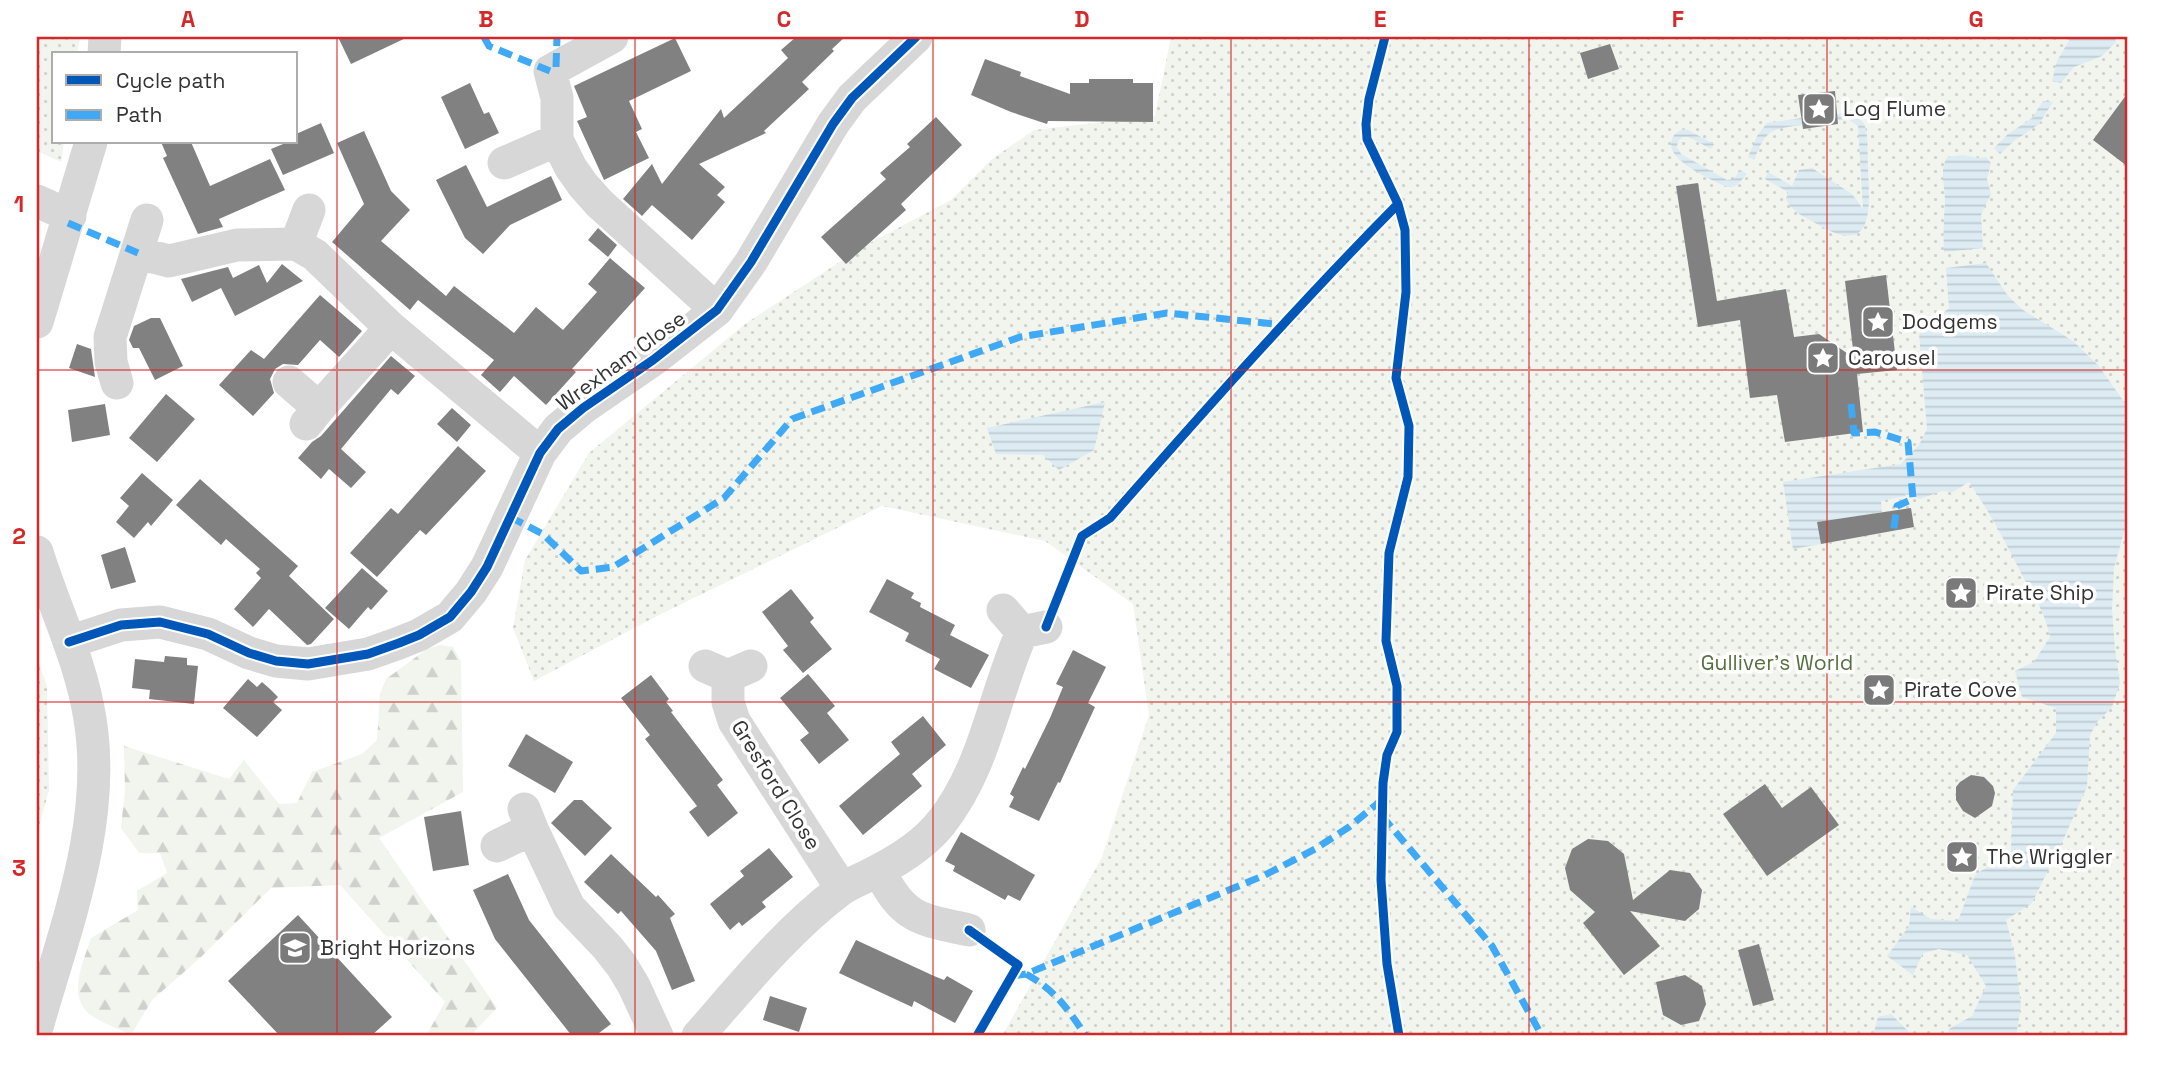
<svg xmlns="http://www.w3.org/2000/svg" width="2164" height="1073" font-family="'Space Grotesk',sans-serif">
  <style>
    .forest { fill: url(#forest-firs) }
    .park { fill: url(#park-dots) }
    .water { fill: url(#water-rules) }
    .building { fill: #818181 }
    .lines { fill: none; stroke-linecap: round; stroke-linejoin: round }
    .minor { stroke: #d7d7d7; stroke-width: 33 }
    .quiet { stroke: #3fa9f5; stroke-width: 7; stroke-dasharray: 14 7; stroke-linecap: butt }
    .cycleway-casing { stroke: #fff; stroke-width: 13 }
    .cycleway { stroke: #0057b8; stroke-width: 9 }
    .grid { fill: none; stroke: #d62828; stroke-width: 2; stroke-opacity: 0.55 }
    .labels { text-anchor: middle; stroke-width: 7; stroke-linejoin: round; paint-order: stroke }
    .poi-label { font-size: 21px; fill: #333; stroke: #fff; text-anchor: start }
    .street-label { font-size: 21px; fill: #333; stroke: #fff }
    .park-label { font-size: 21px; fill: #56703f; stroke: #fff }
    .neatline { fill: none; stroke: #d62828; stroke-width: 2.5 }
    .grid-label { font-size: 23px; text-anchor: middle; font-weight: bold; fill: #d62828 }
  </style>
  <defs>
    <pattern id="forest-firs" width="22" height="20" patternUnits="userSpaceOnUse" patternTransform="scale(1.75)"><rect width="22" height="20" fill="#f1f5ed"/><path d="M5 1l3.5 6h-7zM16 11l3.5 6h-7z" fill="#cfd2cc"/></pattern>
    <pattern id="park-dots" width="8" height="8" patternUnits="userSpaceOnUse" patternTransform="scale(1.75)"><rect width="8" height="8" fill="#f1f5ed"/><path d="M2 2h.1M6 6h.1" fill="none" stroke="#cfd2cc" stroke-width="1.8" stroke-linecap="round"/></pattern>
    <pattern id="water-rules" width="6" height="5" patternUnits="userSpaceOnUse" patternTransform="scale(1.75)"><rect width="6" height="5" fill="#ddebf3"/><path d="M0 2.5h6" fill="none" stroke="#becad1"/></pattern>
  </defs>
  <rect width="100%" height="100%" fill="#fff"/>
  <!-- forest -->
  <path class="forest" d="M440 645 453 647 461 661 463 792 379 838 497 1008 470 1036H426L445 1002 340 885 271 888 200 958 152 1000 131 1035C120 1029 96 1021 87 1012 68 992 84 960 91 938L138 910 137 891 167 873 160 853H139L121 828 125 790 124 746 229 779 244 760 279 804 297 803 312 772 362 754 377 740 380 694 386 679 427 649Z"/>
  <!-- park -->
  <path class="park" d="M37 37H80L77 54H54V142H64L61 162 37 151Z
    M1171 37H2127V1036H1002L1102 857 1149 715 1133 604 1045 541 882 506 659 615 534 681 513 628 525 560 589 453 745 324 864 246 951 200 992 159 1034 130 1155 116Z
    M37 658 47 686 49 790 37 834Z"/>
  <!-- water -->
  <path class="water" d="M2071 37H2115L2116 42 2102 56 2074 67 2061 83 2052 81 2057 61Z
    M2043 101 2053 102 2039 124 2014 141 2000 154 1994 148 2008 134 2032 118Z
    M1848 112C1855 115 1862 119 1865 126 1869 139 1867 156 1868 170 1870 208 1874 258 1819 225 1807 218 1791 212 1786 199L1788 192 1765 179 1768 172 1792 186 1799 170 1812 168 1852 194 1863 209 1858 126 1848 119 1838 120 1837 114Z
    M1801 118 1802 125C1770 129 1766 130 1754 160L1748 157 1757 136 1767 123Z
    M1686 129 1714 144 1711 149 1689 137H1683L1678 141 1677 147 1681 154 1727 180 1734 179 1740 170 1747 174 1737 185 1731 187 1724 186C1709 178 1664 160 1672 139 1674 133 1680 130 1686 129Z
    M1963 155 1979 158 1986 157 1991 163 1987 179 1991 194 1981 215 1983 248 1944 252C1943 234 1944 218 1945 201 1945 184 1939 172 1947 157Z
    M1986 263 2008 296 2023 310 2073 341 2098 365 2127 406V521L2114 568 2112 610 2115 649 2120 683 2112 707 2097 722 2090 735 2087 787 2064 838 2032 903 2006 920 2015 956 2021 1006 2016 1036H1947L1949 1029 1972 1016 1986 986 1967 955 1939 949 1923 953 1913 975 1887 956 1909 926 1911 907 1931 919 1958 921 1975 875 2011 851 2013 790 2056 733V708L2022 697 2015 671 2034 662 2050 637C2044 609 2034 598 2021 573 2005 541 1989 511 1969 482L1953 492 1942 491 1920 499 1905 493 1906 496 1881 501 1882 512 1818 522 1821 544 1793 549 1783 482 1901 464 1919 445 1927 429 1919 334 1949 308 1946 268Z
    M1105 402 1094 450 1059 470 1043 455 996 454 987 428Z
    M1891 1014 1913 1036H1873L1878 1017Z"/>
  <!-- building -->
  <path class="building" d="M338 37H408L351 64Z
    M796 37H845L832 49 834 51 802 82 809 89 764 131 766 133 699 164 725 187 717 195 725 202 692 240 652 205 642 216 623 199 652 164 662 184 721 109 724 118 788 58 781 50Z
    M675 38 691 71 629 101 642 129 636 132 649 158 604 180 577 121 587 117 574 86Z
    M1610 44 1619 69 1588 79 1580 53Z
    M985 59 1021 72 1020 76 1070 94V83H1089V79H1133V83H1153V122L1048 121 1047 124 1011 112 971 95Z
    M470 83 484 114 489 112 499 133 465 149 441 97Z
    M1835 91 1838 124 1803 129 1798 95Z
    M2127 94V166L2093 140Z
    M936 117 962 145 901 204 906 210 846 264 821 237 886 179 880 173 910 147 907 144Z
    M321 123 334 153 283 175 271 149 288 142H296V134Z
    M364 131 391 191 410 210 381 241 446 296 454 286 514 333 536 307 563 330 597 292 588 284 610 258 645 288 572 369 576 372 546 405 514 376 500 392 481 375 494 360 418 300 410 310 332 242 364 204 337 143Z
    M161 142H191L210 186 270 159 285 190 219 219 223 227 198 234 163 158 167 156Z
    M466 165 487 207 551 176 562 200 510 225 483 254 465 238 436 180Z
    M1698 183 1717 301 1786 289 1794 337 1819 334 1854 358 1845 281 1886 275 1897 370 1857 374 1863 432 1785 442 1777 395 1750 398 1740 320 1698 327 1676 186Z
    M598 228 617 245 608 257 588 240Z
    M282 264 303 281 235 316 221 288 192 302 181 279 228 267 233 278 259 265 267 283Z
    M320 295 362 331 339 357 320 340 298 365 283 364 275 369 270 379 274 393 253 416 219 385 251 350 264 359Z
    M151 318H160L183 366 155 380 139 348H133L129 340 134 326Z
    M77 344 91 349 95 377 69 368Z
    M391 356 415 376 398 395 391 389 341 449 366 472 351 488 329 469 321 479 298 458 312 442 321 436Z
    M166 394 195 419 157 462 129 438Z
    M105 404 110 435 72 442 68 410Z
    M452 408 471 425 457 442 437 424Z
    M458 446 486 471 426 535 420 530 377 577 350 553 391 508 398 514Z
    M142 473 173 500 151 526 148 522 134 538 116 522 129 506 120 498Z
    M200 479 298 566 289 576 334 619 311 644 307 645 269 609 253 627 234 609 261 578 256 573 260 569 226 539 221 545 176 505Z
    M1911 508 1914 527 1821 544 1817 522Z
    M125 547 136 582 111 589 101 555Z
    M362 568 388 591 371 610 368 607 349 629 325 608Z
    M887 579 914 593 911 598 921 603 920 607 955 625 950 635 989 655 971 688 934 669 940 659 905 641 909 633 869 612Z
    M791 589 814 618 810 622 832 649 803 673 783 650 788 646 762 612Z
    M1073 650 1106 667 1088 703 1095 707 1060 783 1058 782 1039 821 1009 807 1014 797 1010 794 1023 767 1025 769 1050 718 1063 687 1056 684Z
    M165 656 187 658V665L198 666 194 704 149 699 150 690 132 688 135 659 164 662Z
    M808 674 835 706 827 713 849 740 819 764 800 740 809 733 780 698Z
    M651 675 669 699 666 702 673 711 671 712 723 780 717 785 738 813 708 837 689 812 697 806 645 739 650 735 621 698Z
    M1877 678 1893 679 1891 695 1881 703 1865 700 1867 684Z
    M248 679 257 687 262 682 270 689 278 697 273 702 282 710 257 737 223 708Z
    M923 716 946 745 912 774 922 786 863 835 839 806 900 754 891 742Z
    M526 734 573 762 555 793 508 766Z
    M1971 775 1984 777 1993 786 1995 793 1992 806 1975 818 1963 811 1956 800V787L1960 782Z
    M1765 784 1782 808 1811 787 1839 825 1767 876 1723 814Z
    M574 800H582L612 828 585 856 551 823Z
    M461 811 469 865 433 871 424 817Z
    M961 832 1035 875 1020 901 1008 895 1005 900 953 871 955 866 945 861Z
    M1588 839 1608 841 1624 854 1633 900 1670 870 1690 873 1702 890 1699 909 1685 921 1630 911 1660 946 1624 975 1583 923 1595 912 1570 890 1565 868 1572 849Z
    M769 848 793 877 762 902 766 907 742 926 739 922 730 930 710 904 744 876 740 871Z
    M611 854 656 897 658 895 675 914 670 918 695 981 672 990 656 951 621 911 618 914 584 882Z
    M508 874 529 920 611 1024 595 1036H572L495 939 473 890Z
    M298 915 392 1017 371 1036H280L228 981Z
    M856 940 934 976 944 980 947 976 973 991 955 1023 914 1001 912 1007 839 973Z
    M1759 944 1774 1000 1753 1006 1738 950Z
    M1685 975 1702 986 1706 1004 1699 1021 1681 1025 1663 1015 1656 982Z
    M770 996 807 1008 799 1032 763 1020Z"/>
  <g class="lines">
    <!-- minor -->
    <path class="minor" d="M612 37 550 71 557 98V140L571 168 583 185 599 203 717 310
      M104 54 105 37
      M504 163 557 140
      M37 201 70 216
      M296 244 315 255 391 328 540 453
      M138 253 169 261 237 245 296 244 309 210
      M37 322 91 142
      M289 382 319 408 306 424
      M117 383 111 362 110 337 147 220
      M319 408 391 328
      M37 552C54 607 81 661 90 719 107 823 65 928 37 1027
      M1003 610 1022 632 1046 627
      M69 642 121 625 160 622 208 634 249 653 276 661 308 664 368 654 399 643 419 635 450 617 471 592 487 567 540 453 558 429 583 408 653 360 717 310 751 262 833 124 852 98 916 37
      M705 666 728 676 751 666
      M728 676V702L734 721 842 889
      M532 829 569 907 608 948 622 966 634 986 657 1036
      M497 846 532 829 524 809
      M879 870C903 919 919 919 969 930
      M698 1036C742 986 786 931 839 891 851 882 865 878 877 871 901 859 924 844 941 823 985 768 994 695 1022 632"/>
    <!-- quiet -->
    <path class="quiet" d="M484 37 489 46 550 71
      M556 67 557 37
      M68 223 138 253
      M1851 404 1854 433 1875 432 1908 442 1913 499 1897 506 1893 534
      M510 517 543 534 581 571 613 567 724 498 792 419 1020 337 1167 313 1284 325
      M1382 816 1492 946 1542 1036
      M1026 974C1056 991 1067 1008 1086 1036
      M1012 976 1026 974 1265 875 1315 849 1349 827 1383 799"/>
    <defs>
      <path id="cycleway" d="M1385 37 1369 99 1366 124 1367 139 1398 204 1405 230 1406 292 1396 378 1409 426 1408 477 1389 553 1386 641 1397 686V732L1387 755 1383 783 1381 880 1387 964 1399 1036
        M1046 627 1082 536 1110 518C1204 411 1298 305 1398 204
        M69 642 121 625 160 622 208 634 249 653 276 661 308 664 368 654 399 643 419 635 450 617 471 592 487 567 540 453 558 429 583 408 653 360 717 310 751 262 833 124 852 98 916 37
        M969 930 1018 965 977 1036"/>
    </defs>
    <!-- cycleway casing -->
    <use href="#cycleway" class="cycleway-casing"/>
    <!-- cycleway -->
    <use href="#cycleway" class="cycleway"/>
  </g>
  <!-- grid -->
  <path class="grid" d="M337 37V1036M635 37V1036M933 37V1036M1231 37V1036M1529 37V1036M1827 37V1036M37 370H2127M37 702H2127"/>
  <!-- icons -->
  <defs>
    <symbol id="sight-square" viewBox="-11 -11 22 22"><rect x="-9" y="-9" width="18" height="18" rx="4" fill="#7a7a7a" stroke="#fff"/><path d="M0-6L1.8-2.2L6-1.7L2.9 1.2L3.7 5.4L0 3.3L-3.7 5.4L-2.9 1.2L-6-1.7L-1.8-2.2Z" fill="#fff"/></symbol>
    <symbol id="school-square" viewBox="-11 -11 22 22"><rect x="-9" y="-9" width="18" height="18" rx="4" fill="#7a7a7a" stroke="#fff"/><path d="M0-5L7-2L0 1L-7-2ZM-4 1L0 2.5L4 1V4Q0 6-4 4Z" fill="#fff"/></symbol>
  </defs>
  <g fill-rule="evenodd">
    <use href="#sight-square" x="1800" y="90" width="38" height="38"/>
    <use href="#sight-square" x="1859" y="303" width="38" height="38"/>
    <use href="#sight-square" x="1804" y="339" width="38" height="38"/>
    <use href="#sight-square" x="1942" y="574" width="38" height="38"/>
    <use href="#sight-square" x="1860" y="671" width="38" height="38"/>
    <use href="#sight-square" x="1943" y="838" width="38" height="38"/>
    <use href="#school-square" x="276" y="929" width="38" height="38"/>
  </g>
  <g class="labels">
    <!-- poi labels -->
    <g class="poi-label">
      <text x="1843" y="116">Log Flume</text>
      <text x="1902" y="329">Dodgems</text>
      <text x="1848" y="365">Carousel</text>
      <text x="1986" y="600">Pirate Ship</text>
      <text x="1904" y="697">Pirate Cove</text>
      <text x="1986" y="864">The Wriggler</text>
      <text x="320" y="955">Bright Horizons</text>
    </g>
    <!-- street labels -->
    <g class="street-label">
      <text transform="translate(621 361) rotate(-36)" y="7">Wrexham Close</text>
      <text transform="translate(776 785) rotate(58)" y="7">Gresford Close</text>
    </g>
    <!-- park labels -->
    <g class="park-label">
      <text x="1777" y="670">Gulliver's World</text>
    </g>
  </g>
  <!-- border -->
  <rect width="2164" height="1073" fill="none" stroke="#ffffff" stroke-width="77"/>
  <!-- legend -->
  <rect x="52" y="52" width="245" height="91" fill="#ffffff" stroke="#adadad" stroke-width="2"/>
  <rect x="66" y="75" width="35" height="10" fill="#0057b8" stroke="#adadad" stroke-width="2"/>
  <text x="116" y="88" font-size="21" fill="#333333">Cycle path</text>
  <rect x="66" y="110" width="35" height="10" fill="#3fa9f5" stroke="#adadad" stroke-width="2"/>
  <text x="116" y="122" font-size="21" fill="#333333">Path</text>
  <rect x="38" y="38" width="2088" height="996" class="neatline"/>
  <g class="grid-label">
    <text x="188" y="27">A</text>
    <text x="486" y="27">B</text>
    <text x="784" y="27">C</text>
    <text x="1082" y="27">D</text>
    <text x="1380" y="27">E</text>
    <text x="1678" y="27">F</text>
    <text x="1976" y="27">G</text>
    <text x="19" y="212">1</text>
    <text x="19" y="544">2</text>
    <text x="19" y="876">3</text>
  </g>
</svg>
